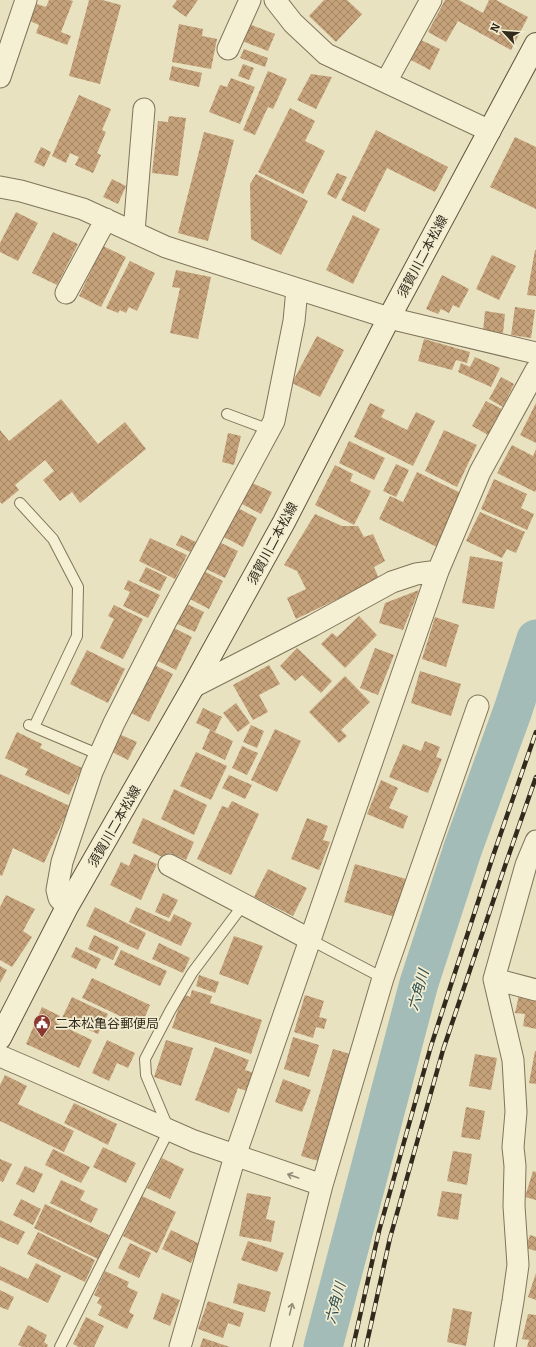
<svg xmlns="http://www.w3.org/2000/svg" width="536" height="1347" font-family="Bitter,'Noto Sans JP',serif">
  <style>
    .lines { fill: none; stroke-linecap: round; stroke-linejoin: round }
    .river { stroke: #a3bcb8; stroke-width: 39 }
    .building { fill: url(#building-cross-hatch) }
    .lane-casing { stroke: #81745a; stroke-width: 12 }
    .street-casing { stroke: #81745a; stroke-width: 23 }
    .secondary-casing { stroke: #63553e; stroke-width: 24 }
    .lane { stroke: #f5efd3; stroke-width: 10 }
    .street { stroke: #f5efd3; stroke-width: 21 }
    .secondary { stroke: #f5efd3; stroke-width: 22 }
    .rail-casing { stroke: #322a1d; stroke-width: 4.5 }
    .rail { stroke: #f2ecd0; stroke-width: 3; stroke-dasharray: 9; stroke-linecap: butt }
    .oneway { stroke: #948c78 }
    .labels { text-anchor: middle; stroke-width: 3.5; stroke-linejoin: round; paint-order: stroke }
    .street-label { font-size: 13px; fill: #322a1d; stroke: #f2ecd0 }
    .poi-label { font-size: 13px; fill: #322a1d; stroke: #f2ecd0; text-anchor: start }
    .water-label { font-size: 14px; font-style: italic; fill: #2e4f51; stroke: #f2ecd0 }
  </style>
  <defs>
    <pattern id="building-cross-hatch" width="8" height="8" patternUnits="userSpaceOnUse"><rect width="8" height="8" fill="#c5a27a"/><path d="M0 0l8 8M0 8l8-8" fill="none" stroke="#a18463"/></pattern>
  </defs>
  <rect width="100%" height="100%" fill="#e9e2c1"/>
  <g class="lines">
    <!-- river -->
    <path class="river" d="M323 1347 419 983 463 848 513 710 536 639"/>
  </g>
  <!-- building -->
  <path class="building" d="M49 0H69L73 1 61 32 71 36 67 45 36 33 39 25 30 21 37 4 46 7Z
    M89 0H102L121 5 100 84 69 76Z
    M177 0H198L186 17 172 7Z
    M324 0H347L362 14 336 42 309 16Z
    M445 0H459L483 13 489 0H496L528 17 511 50 458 21 446 42 428 32Z
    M179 24 203 29 202 36 217 39 211 69 172 62Z
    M249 24 275 34 268 51 242 41Z
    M421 40 440 49 430 70 411 60Z
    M244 49 268 58 265 67 240 58Z
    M243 64 254 68 249 80 238 76Z
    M172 66 202 73 199 87 169 80Z
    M268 71 287 79 273 109 268 107 255 135 243 130Z
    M311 74 332 77 316 109 297 100Z
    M231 78 255 87 240 124 209 112 220 85 227 87Z
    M79 95 111 109 102 130 106 132 97 153 101 155 93 173 75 165 79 157 70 153 66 163 52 156Z
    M290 108 315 121 305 141 325 151 303 194 258 172Z
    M169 116 186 118 178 176 152 173 158 121 168 122Z
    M376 130 448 167 435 192 387 168 365 212 341 200Z
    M204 132 234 140 208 241 178 233Z
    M515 137 536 147V209L490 187Z
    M41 147 51 152 44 167 34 162Z
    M337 173 347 177 336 199 327 194Z
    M256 174 308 201 281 255 251 239 250 184Z
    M112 179 126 186 118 204 103 197Z
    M16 212 38 223 18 261 0 252V243Z
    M353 215 380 229 353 284 326 270Z
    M53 232 78 244 57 285 32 273Z
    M103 246 126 257 101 307 79 296Z
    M535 250H536V296L527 295Z
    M492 255 516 266 499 300 476 289Z
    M130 261 155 273 137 311 129 307 126 313 120 310 118 313 106 308Z
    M176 270 211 277 198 339 170 333 180 288 172 287Z
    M442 275 469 289 459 308 453 305 449 313 441 309 438 314 426 309Z
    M515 307 535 310 531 338 511 335Z
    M485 311 505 314 503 333 483 331Z
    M317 336 344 350 320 397 292 383Z
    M424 339 470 352 467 363 456 360 452 370 418 361Z
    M475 357 500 368 491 387 458 372 461 363 470 367Z
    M501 377 514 384 503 407 489 399Z
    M61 399 98 444 125 422 146 449 80 503 72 492 60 501 43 480 54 471 45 460 15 485 19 490 2 504 0 502V430L9 441Z
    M486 401 502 409 488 435 472 426Z
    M370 403 385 410 381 417 407 430 416 412 435 421 413 466 354 437Z
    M536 403V443L520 435Z
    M444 430 477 445 457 487 425 471Z
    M228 433 241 436 234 465 222 462Z
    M349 441 385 458 374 480 339 463Z
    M512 445 533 456 536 449V490L535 492 497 473Z
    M396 464 409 470 396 497 383 491Z
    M335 465 353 474 350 481 371 491 354 525 315 505Z
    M417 472 463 494 437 547 379 519 390 496 403 502Z
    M494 479 527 494 521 508 534 514 527 530 481 509Z
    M250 482 272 492 261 514 240 503Z
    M234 506 257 518 243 547 220 535Z
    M480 512 525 532 516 553 507 549 502 558 466 541Z
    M315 514 342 526H358L364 537 373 534 385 561 374 567 379 579 296 619 287 598 306 589 297 571 284 565Z
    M181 535 196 542 190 552 176 545Z
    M150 538 187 555 175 579 139 561Z
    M217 541 238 551 225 578 204 568Z
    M470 556 503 562 494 609 462 603Z
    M146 567 167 577 160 591 139 581Z
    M202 570 223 581 209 609 188 598Z
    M128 580 160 595 148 618 123 606 130 592 124 589Z
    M419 590 403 630 379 623 385 603Z
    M185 603 204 612 195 632 175 623Z
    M114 605 143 619 123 659 100 648 114 619 108 616Z
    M359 616 377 635 345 668 321 644 332 633 337 637Z
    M435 617 459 625 446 667 422 659Z
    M172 627 192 637 176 670 156 660Z
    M297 648 332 681 321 693 302 675 295 681 280 666Z
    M375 648 394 655 378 695 360 688Z
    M87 650 125 669 108 703 70 684Z
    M150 663 173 674 149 722 127 711Z
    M269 665 280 684 259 695 268 712 253 720 233 685Z
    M420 671 461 684 451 716 411 703Z
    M345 676 370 702 341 730 347 736 339 743 309 712Z
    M236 703 250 723 238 732 223 713Z
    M203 708 222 717 215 732 196 723Z
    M251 725 264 731 257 748 243 742Z
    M275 729 301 741 277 792 251 780Z
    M210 730 233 741 225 760 202 749Z
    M17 732 42 744 40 748 82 768 69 795 25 775 28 769 5 758Z
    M119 734 137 742 128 760 110 751Z
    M425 741 440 747 436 757 442 759 428 793 389 777 403 744 421 751Z
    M242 746 258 753 247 775 232 768Z
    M196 752 227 766 211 800 180 786Z
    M0 774 70 806 44 863 13 848 2 876 0 875Z
    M229 775 252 785 245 799 222 788Z
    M381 780 398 788 389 808 408 816 403 829 367 814Z
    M174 789 207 805 194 835 161 819Z
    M232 801 259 814 231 875 197 859 222 806 228 808Z
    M143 818 194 842 186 860 170 853 167 859 132 843Z
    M307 818 328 826 323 840 330 842 319 870 291 859Z
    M134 854 157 864 141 900 110 885 121 862 129 866Z
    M355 864 406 879 395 917 344 902Z
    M268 869 307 888 293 916 254 897Z
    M163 893 178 900 169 918 155 912Z
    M6 895 35 909 23 931 32 937 12 967 0 960V907Z
    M95 907 146 933 138 950 86 926Z
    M136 907 170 922 174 914 192 923 181 946 129 922Z
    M94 935 119 947 113 960 88 949Z
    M234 936 263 946 248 985 219 974Z
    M159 943 190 958 183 973 152 959Z
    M76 947 101 959 96 969 71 957Z
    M121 950 167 971 160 986 114 965Z
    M0 966 7 970 0 983Z
    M199 975 219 982 215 993 196 986Z
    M92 978 150 1005 141 1026 82 998Z
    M192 990 212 996 210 1003 262 1020 251 1054 172 1028 183 994 190 997Z
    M305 995 324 1001 319 1017 327 1019 324 1029 316 1027 313 1038 294 1032Z
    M519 995 536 999V1029L523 1026 525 1014 515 1013Z
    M72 997 108 1014 98 1034 62 1018Z
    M42 1007 60 1016 56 1023 92 1040 79 1068 26 1044Z
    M293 1037 319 1045 309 1077 284 1069Z
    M107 1040 135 1053 128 1068 117 1063 109 1081 92 1073Z
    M166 1040 193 1048 181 1086 154 1077Z
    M215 1047 249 1060 245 1070 254 1073 247 1091 238 1088 229 1113 195 1100Z
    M333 1049 354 1055 322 1162 301 1156Z
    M535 1051H536V1084L529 1083Z
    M475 1054 497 1058 491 1090 469 1086Z
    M5 1075 27 1086 18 1104 74 1131 64 1152 0 1121V1085Z
    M283 1079 311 1090 302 1112 275 1102Z
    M74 1103 117 1124 108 1145 64 1123Z
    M466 1107 485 1111 480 1140 461 1137Z
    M103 1147 136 1163 126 1183 93 1167Z
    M53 1149 90 1167 81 1183 45 1165Z
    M453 1151 472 1154 467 1185 447 1181Z
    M162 1158 184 1169 170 1199 147 1188Z
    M0 1159 12 1164 3 1182 0 1181Z
    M25 1166 43 1174 34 1193 16 1184Z
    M533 1171 536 1172V1200L525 1197Z
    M61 1180 85 1191 80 1200 98 1209 91 1223 50 1203Z
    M442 1191 462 1194 458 1220 437 1216Z
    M247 1193 271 1197 266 1219 275 1221 271 1242 239 1236Z
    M142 1196 176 1212 157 1253 123 1236Z
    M21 1199 41 1209 33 1225 13 1215Z
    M45 1204 109 1235 98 1259 34 1228Z
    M0 1220 25 1232 18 1245 0 1237Z
    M171 1230 200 1244 191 1263 162 1249Z
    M38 1232 95 1260 85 1282 27 1254Z
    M530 1235 536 1237V1251L526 1248Z
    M248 1241 284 1253 277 1272 241 1260Z
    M130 1243 151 1253 139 1278 118 1268Z
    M36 1263 61 1276 48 1303 0 1280V1266L28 1279Z
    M105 1271 129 1282 127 1287 138 1292 129 1312 134 1315 127 1329 98 1315 102 1306 97 1303 100 1298 94 1295Z
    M536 1273V1300L528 1297Z
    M238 1283 271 1292 265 1312 233 1303Z
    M0 1290 14 1297 8 1310 0 1307Z
    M162 1293 180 1300 170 1326 153 1319Z
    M208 1301 244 1313 240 1327 228 1323 223 1338 198 1329Z
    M453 1308 472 1312 466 1346 447 1342Z
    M528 1314 536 1315V1347H527L529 1340 522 1339Z
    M86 1317 104 1326 94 1347H79L73 1344Z
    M28 1325 47 1335 44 1342 48 1345 47 1347H23L18 1345Z
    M203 1338 230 1347H200Z"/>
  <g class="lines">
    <defs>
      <path id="lane" d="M227 414 270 430
        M20 503 53 539 78 587 77 636 34 727
        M29 725 100 755
        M309 939 383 978
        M60 1347 169 1130 146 1075 145 1059 170 1011 192 973 243 905"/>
      <path id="street" d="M275 0 293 23 326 54 490 131
        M228 49 250 0
        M0 77 26 0
        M386 82 431 0
        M0 187 21 191 83 209 166 247 389 318 536 353
        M134 232 144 109
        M66 293 106 219
        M193 687 312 626 392 582 416 574 438 571
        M169 865 309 939
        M67 907 59 898 57 890 62 862 92 772 114 723 166 621 274 421 294 321 297 289
        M494 979 536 990
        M0 1056 28 1068 194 1141 322 1185 281 1347
        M322 1185 383 978 478 706
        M180 1347 235 1156 438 571 480 472 536 370
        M505 1347 513 1301 518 1265 514 1206 515 1166 513 1147 516 1112 513 1060 494 979 526 865 536 841"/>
      <path id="secondary" d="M0 1038 67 907 193 687 284 522 389 318 536 44"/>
    </defs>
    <!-- lane casing -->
    <use href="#lane" class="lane-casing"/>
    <!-- street casing -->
    <use href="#street" class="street-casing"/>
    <!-- secondary casing -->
    <use href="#secondary" class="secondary-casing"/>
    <!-- lane -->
    <use href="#lane" class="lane"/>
    <!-- street -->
    <use href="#street" class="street"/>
    <!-- secondary -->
    <use href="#secondary" class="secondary"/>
    <defs>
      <path id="rail" d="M353 1347 379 1231 431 1046 493 856 536 732
        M366 1347 390 1238 443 1050 506 863 536 777"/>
    </defs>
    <!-- rail casing -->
    <use href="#rail" class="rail-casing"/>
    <!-- rail -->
    <use href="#rail" class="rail"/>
  </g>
  <!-- one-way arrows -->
  <defs><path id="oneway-shaft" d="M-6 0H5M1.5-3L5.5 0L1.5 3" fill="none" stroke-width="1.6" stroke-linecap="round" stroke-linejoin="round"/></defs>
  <g class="oneway">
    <use href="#oneway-shaft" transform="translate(293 1176) rotate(-161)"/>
    <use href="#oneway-shaft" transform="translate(291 1309) rotate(-76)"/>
  </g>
  <!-- icons -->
  <defs>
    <symbol id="civic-pin" viewBox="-11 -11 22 30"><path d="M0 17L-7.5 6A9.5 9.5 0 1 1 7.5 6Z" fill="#8b3930" stroke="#f2ecd0"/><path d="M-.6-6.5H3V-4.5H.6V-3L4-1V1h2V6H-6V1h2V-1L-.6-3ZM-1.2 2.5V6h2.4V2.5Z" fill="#fff"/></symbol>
  </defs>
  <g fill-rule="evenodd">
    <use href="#civic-pin" x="32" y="1013" width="20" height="27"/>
  </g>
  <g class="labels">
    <!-- street labels -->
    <g class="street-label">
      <text transform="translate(422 256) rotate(-62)" y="5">須賀川二本松線</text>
      <text transform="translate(272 543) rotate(-62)" y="5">須賀川二本松線</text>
      <text transform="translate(114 826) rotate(-60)" y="5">須賀川二本松線</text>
    </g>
    <!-- poi labels -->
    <g class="poi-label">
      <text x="55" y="1028">二本松亀谷郵便局</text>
    </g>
    <!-- water labels -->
    <g class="water-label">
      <text transform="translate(418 990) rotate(-74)" y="5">六角川</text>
      <text transform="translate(335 1303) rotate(-75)" y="5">六角川</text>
    </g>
  </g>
  <!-- north arrow -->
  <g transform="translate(504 32) rotate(296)" stroke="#f2ecd0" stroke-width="3" paint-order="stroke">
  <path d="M0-3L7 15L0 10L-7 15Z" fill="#322a1d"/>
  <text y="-6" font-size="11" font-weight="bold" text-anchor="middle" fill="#322a1d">N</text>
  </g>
</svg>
